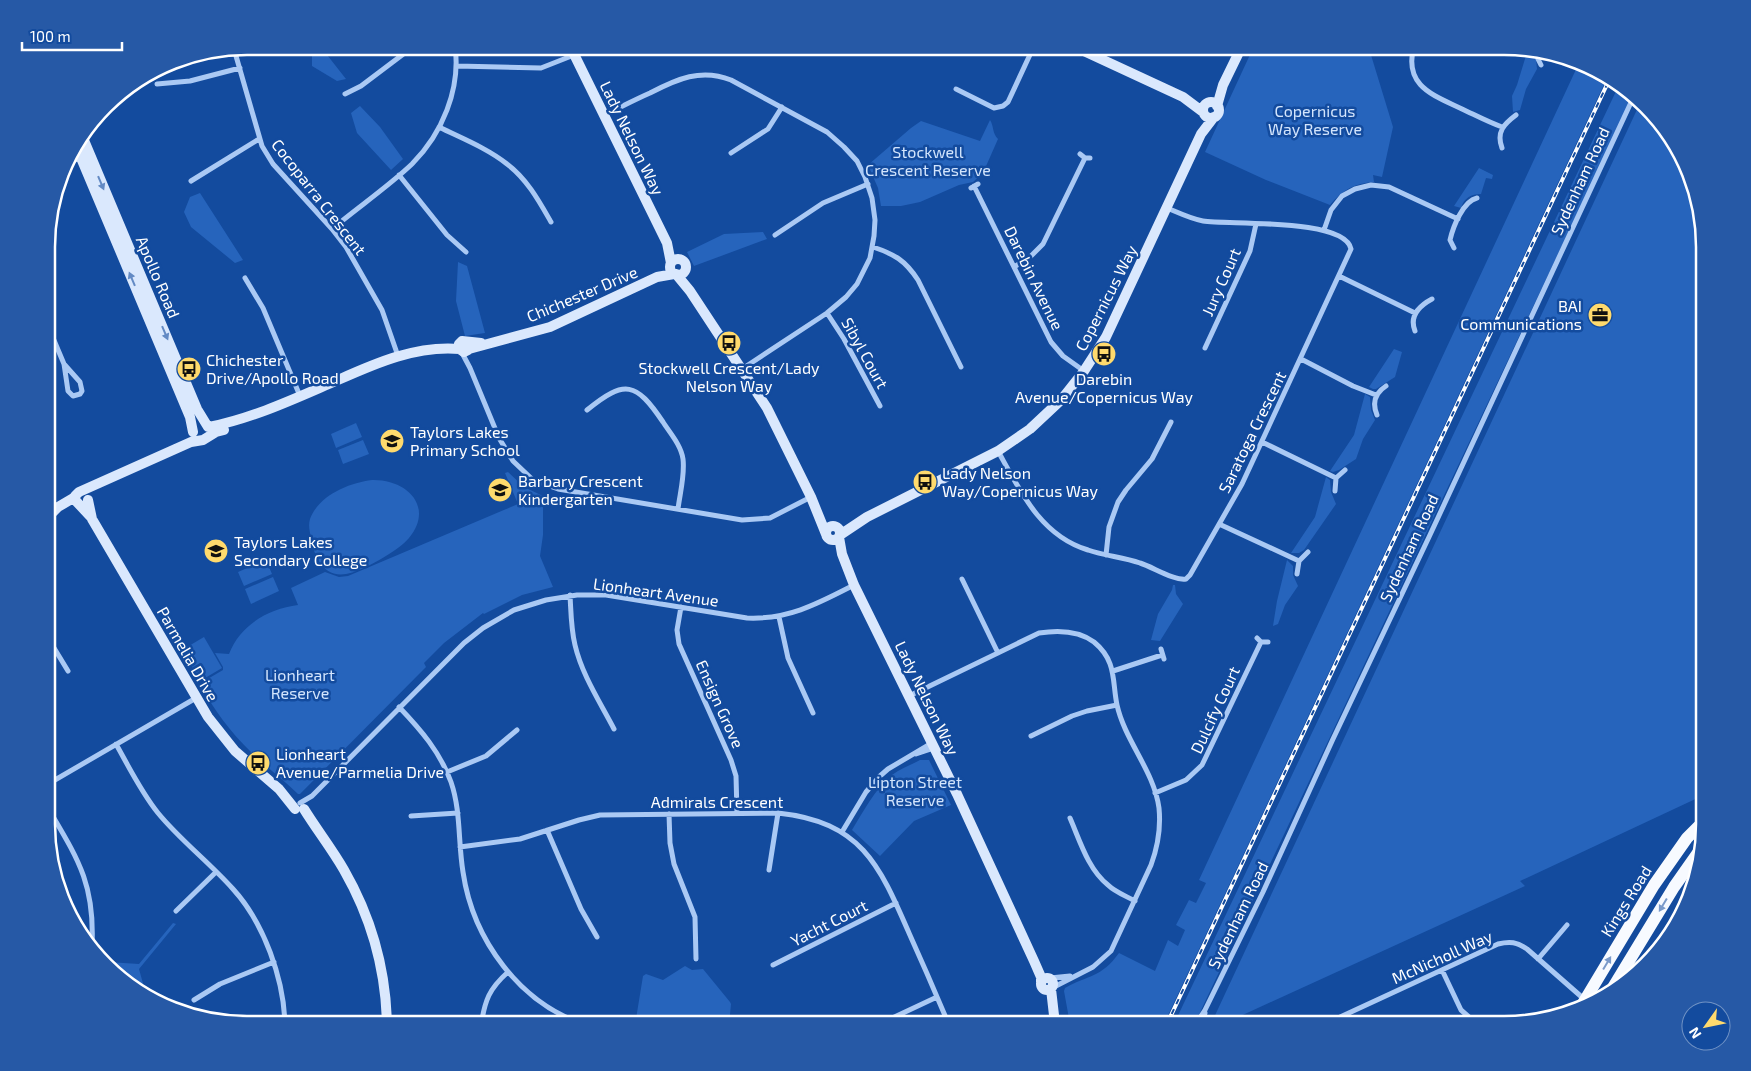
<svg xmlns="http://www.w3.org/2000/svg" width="1751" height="1071" font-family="'Exo 2',sans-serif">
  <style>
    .green { fill: #2664bc }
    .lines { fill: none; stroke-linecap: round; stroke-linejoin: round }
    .street { stroke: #aac9f4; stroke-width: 5 }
    .secondary { stroke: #dae8fd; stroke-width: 10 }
    .primary { stroke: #f7faff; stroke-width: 12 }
    .rail-casing { stroke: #fff; stroke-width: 4 }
    .rail { stroke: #134b9e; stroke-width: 2; stroke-dasharray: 5.5; stroke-linecap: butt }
    .oneway { fill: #638ac4 }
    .oneway2 { fill: #7a9aca }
    .labels { text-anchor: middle; stroke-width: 5; stroke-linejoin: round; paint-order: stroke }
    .park-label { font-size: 16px; fill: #d3e5fd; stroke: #134b9e }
    .street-label { font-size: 16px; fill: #fff; stroke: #134b9e }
    .poi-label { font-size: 16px; fill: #fff; stroke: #134b9e; text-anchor: start }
    .rim { fill: none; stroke: #fff; stroke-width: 2.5 }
  </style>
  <rect width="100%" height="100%" fill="#134b9e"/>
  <!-- green -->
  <path class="green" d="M312 46H323L324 51 346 79 337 81 312 66Z
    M1254 46H1340L1371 55 1393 127 1382 177 1373 175 1374 182C1355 183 1342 190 1330 205L1266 180 1205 152Z
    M1528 49 1535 50 1537 69 1526 89 1520 110 1513 112 1512 96 1517 85Z
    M1579 63 1608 76 1164 1024H1070L1064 991 1065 988C1088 975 1101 978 1119 953L1155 971 1168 940 1178 946 1185 930 1176 925 1189 900 1196 903 1206 883 1199 880Z
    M1619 85 1633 95 1195 1023 1174 1024Z
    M1641 101 1646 105 1678 146 1704 234V795L1520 881 1525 886 1223 1024H1211Z
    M360 106 380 127 403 159 391 170 357 133 351 113Z
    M990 120C994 126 992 133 998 139L983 173 973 182 959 185 920 202 901 206H881L878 188 868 165 911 128 921 121 980 141Z
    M1479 168 1493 175 1492 179 1486 178 1481 194C1471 194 1464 198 1461 208L1454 206Z
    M200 193 243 260 235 263 191 227 184 212 190 197Z
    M763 232 767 239 694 266 687 252 724 234Z
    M458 262 467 266 485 333 465 336 456 301Z
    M1394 349 1402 352 1395 377 1376 389H1373L1369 387Z
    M1365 394 1370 397 1371 410 1375 420 1363 439 1356 459 1339 470 1333 472 1330 471 1354 435Z
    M356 423 362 437 336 448 331 434Z
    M363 440 369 454 343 464 338 450Z
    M508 472 524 487 543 496V535L540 556 553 587 522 595 484 614 483 613 444 643 424 663 426 667 300 794H298C283 779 266 767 251 752 230 732 214 709 199 684L223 670V667L215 653 229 654C240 625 268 609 298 605L291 588 325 572 339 577 348 576 518 504 505 473Z
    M1326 477 1330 480 1331 492 1336 504 1304 550 1299 553H1291L1315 517Z
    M372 480C406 479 435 506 409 538 398 551 363 571 346 574 323 578 314 556 311 538 310 532 308 526 310 519 319 495 349 483 372 480Z
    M266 560 272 574 244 586 238 572Z
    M1287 560 1293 566V575L1298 586 1285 605 1278 624 1273 626 1277 601Z
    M273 577 279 591 251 604 245 589Z
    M1173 585H1175L1176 594 1183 604 1160 641 1151 640 1158 614 1172 590Z
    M204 637 222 668 200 681 182 650Z
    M920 760H929L951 805 914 821 880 856 852 830C863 812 875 789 892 775 900 769 911 765 920 760Z
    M173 923 176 924 139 969 147 998 108 962 139 964Z
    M685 966 692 970 703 969 730 1002 731 1004 729 1025H635L643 976 646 974 663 980Z"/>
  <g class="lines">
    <!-- street -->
    <path class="street" d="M1414 46C1403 86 1433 95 1462 109 1475 115 1488 122 1502 127
      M234 49 262 146 273 164 332 229 346 247 382 310 398 356
      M1538 51V59L1541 65
      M865 52 871 46
      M457 66 541 68 574 55
      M157 84 190 81 240 68
      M956 89 994 108 1003 106 1008 102 1034 46
      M345 94 361 86 414 46
      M604 115C619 108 634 100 650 93 677 79 701 68 731 80L827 132 844 147 857 161 865 177 872 198 875 220 874 236 870 258 857 284 846 297 827 313 742 369
      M439 127C461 138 487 148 507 164 527 179 539 201 551 222
      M1502 148C1496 132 1504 124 1516 115
      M731 153 768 129 782 107
      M1080 154 1085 158H1090
      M67 158 80 151
      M66 162 82 158
      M399 175 447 235 466 252
      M191 181 259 139
      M974 186 1051 342 1063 356 1084 371
      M971 188 978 184
      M332 229C357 208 389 186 412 164 442 134 461 89 455 46
      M1324 230 1331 210 1342 196 1355 189 1371 185 1389 187 1458 219
      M775 235 823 203 868 184
      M873 247C894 254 905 260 918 280L961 367
      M1454 248 1450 240C1453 227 1463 201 1477 198
      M1014 267 1030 257 1043 244 1085 158
      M1339 276 1415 313
      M245 278 263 308 300 396
      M827 313 844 339 880 406
      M48 326 64 364 68 391 73 396 80 394 82 391 80 382 64 364
      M1415 331C1409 316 1419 306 1432 299
      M1205 348 1250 251 1256 224
      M461 351 470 368 499 438 513 461 533 480 558 489 742 520 770 518 811 497
      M1301 359 1353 386 1376 395
      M587 410C625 379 636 382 663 422 670 433 681 445 683 459 685 475 680 493 678 509
      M1377 415C1372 403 1375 393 1386 386
      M1262 442 1336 478
      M998 451C1020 491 1041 536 1088 550 1105 556 1123 557 1140 563 1153 567 1174 581 1186 579L1190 575 1242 484 1351 249C1345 218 1230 225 1203 221 1191 219 1179 213 1167 208
      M1335 491 1336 478 1345 470
      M1219 524 1299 561
      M1106 555 1109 527 1118 502 1126 490 1152 459 1171 422
      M1297 574 1299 561 1308 552
      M962 579 998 653
      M570 595C571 612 571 629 575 645 582 675 600 702 614 729
      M681 607 677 630 679 644 731 760 736 776 737 813
      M779 617 788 658 813 713
      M48 638 68 671
      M1257 638 1261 642H1268
      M1161 649 1164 659
      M1113 671 1162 655
      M909 696 1039 633C1058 630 1078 630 1094 642 1117 661 1112 681 1117 705 1125 741 1154 771 1159 808 1161 828 1158 846 1151 865L1111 951 1093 967 1052 988
      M399 707C421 730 440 752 451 782 461 811 458 842 463 872 473 940 520 1004 586 1025
      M1031 736 1072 716 1087 711 1117 705
      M116 744C129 767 141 792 158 813 180 840 209 862 233 889 264 923 284 979 285 1025
      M916 754 934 748
      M447 772 486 756 517 730
      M48 784 196 698
      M1155 793 1186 780 1202 765 1261 642
      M300 803 312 796 464 643 483 628 514 610 546 600 577 595H606L747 618C788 620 819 603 854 585
      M48 808C78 859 95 884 92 946
      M669 814 670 843 674 864 695 917 696 959
      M411 816 458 813
      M1070 818C1080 841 1088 869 1108 885 1115 892 1126 896 1135 901
      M547 830 581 909 597 937
      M842 832 866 792 880 776 888 769 932 743
      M460 847 520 839 579 820 600 815 778 813C861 822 879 864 909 933 923 964 936 994 949 1025
      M769 870 778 813
      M176 911 216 872
      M1538 959 1567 925
      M773 965 896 903
      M1442 970 1461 1010 1477 1024
      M1050 978 1070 976
      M194 1000 220 984 274 962
      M1196 1024 1205 1010 1263 892 1333 739 1429 537 1634 96
      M1202 1024 1205 1013
      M1325 1024 1498 944C1510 941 1517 942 1527 949L1584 999
      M481 1025C485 1000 489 989 508 972
      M871 1025 888 1020 937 997"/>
    <!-- secondary -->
    <path class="secondary" d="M570 46 667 243 671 263
      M1073 46 1183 97 1203 112
      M1203 110a8 8 0 1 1 16 0a8 8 0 1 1-16 0Z
      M1217 106 1223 85 1242 46
      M83 138 197 409 208 427
      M76 146 190 417 193 432
      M670 267a8 8 0 1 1 16 0a8 8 0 1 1-16 0Z
      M676 274 690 291 767 408 811 497 826 534
      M468 342 470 346 468 350 464 352 461 350 459 344 462 341 481 343
      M469 349 550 327 657 277 674 274
      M209 427C254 418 296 398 338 380 376 363 417 345 460 349
      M88 500 92 519 208 717 235 751 279 789 295 809
      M90 516 75 500V496L79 492 191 442 203 440 216 432 224 430
      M48 517 58 507 75 497
      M826 533a7 7 0 1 1 14 0a7 7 0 1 1-14 0Z
      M840 535 867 517 998 451 1030 429 1061 400 1084 371 1106 337 1201 134 1214 117
      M839 537 842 554 854 585 957 794 1034 961 1041 977V982
      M304 809C317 830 332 849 344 870 371 917 386 971 387 1025
      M1041 984a6 6 0 1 1 12 0a6 6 0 1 1-12 0Z
      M1051 989 1055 1024"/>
    <!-- primary -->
    <path class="primary" d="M1609 994 1674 887 1700 850
      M1582 1005 1654 885 1687 838 1704 821"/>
    <defs>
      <path id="rail" d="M1167 1024 1610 78"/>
    </defs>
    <!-- rail casing -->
    <use href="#rail" class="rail-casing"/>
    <!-- rail -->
    <use href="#rail" class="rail"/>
  </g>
  <!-- one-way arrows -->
  <defs><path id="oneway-solid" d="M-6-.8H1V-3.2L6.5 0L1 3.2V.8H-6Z" transform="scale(1.25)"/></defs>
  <g class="oneway">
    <use href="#oneway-solid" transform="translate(101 183) rotate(67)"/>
    <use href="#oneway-solid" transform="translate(132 279) rotate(-113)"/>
    <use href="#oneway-solid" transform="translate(165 333) rotate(67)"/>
  </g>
  <g class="oneway2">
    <use href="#oneway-solid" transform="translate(1663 905) rotate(121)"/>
    <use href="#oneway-solid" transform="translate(1607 963) rotate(-59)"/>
  </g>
  <!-- icons -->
  <defs>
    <symbol id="office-disc" viewBox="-11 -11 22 22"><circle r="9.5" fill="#ffda6d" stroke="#134b9e"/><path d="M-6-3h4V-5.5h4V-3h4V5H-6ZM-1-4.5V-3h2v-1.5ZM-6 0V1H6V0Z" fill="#111"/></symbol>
    <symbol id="bus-disc" viewBox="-11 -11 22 22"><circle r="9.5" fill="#ffda6d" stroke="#134b9e"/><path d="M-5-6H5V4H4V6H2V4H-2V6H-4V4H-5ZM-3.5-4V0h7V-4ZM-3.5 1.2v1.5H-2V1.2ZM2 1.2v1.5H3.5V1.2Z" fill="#111"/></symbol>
    <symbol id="school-disc" viewBox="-11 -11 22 22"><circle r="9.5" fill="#ffda6d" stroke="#134b9e"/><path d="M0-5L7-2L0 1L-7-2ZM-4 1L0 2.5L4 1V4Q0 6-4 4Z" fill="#111"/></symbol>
  </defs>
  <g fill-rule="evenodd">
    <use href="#office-disc" x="1586" y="301" width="28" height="28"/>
    <use href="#bus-disc" x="715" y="329" width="28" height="28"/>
    <use href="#bus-disc" x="1090" y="340" width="28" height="28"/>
    <use href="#bus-disc" x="175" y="355" width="28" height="28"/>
    <use href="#school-disc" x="378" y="427" width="28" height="28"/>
    <use href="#bus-disc" x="911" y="468" width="28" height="28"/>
    <use href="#school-disc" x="486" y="476" width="28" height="28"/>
    <use href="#school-disc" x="202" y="537" width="28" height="28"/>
    <use href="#bus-disc" x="244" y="749" width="28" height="28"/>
  </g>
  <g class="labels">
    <!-- park labels -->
    <g class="park-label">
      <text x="1315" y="117">Copernicus<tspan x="1315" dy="18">Way Reserve</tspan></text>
      <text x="928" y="158">Stockwell<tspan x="928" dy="18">Crescent Reserve</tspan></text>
      <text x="300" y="681">Lionheart<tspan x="300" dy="18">Reserve</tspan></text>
      <text x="915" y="788">Lipton Street<tspan x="915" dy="18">Reserve</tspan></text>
    </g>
    <!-- street labels -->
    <g class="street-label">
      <text transform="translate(632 138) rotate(64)" y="6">Lady Nelson Way</text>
      <text transform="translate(1580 181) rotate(-65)" y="6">Sydenham Road</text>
      <text transform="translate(319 197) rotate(52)" y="6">Cocoparra Crescent</text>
      <text transform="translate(158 277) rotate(67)" y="6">Apollo Road</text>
      <text transform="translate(1034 278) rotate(64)" y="6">Darebin Avenue</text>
      <text transform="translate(1221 282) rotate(-66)" y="6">Jury Court</text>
      <text transform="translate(582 294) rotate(-23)" y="6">Chichester Drive</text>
      <text transform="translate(1106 298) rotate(-63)" y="6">Copernicus Way</text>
      <text transform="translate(865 353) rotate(61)" y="6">Sibyl Court</text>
      <text transform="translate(1252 432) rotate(-64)" y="6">Saratoga Crescent</text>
      <text transform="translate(1409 548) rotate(-65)" y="6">Sydenham Road</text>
      <text transform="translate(656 592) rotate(8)" y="6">Lionheart Avenue</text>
      <text transform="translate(188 654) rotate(60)" y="6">Parmelia Drive</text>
      <text transform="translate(927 698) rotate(64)" y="6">Lady Nelson Way</text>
      <text transform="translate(720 704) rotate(66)" y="6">Ensign Grove</text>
      <text transform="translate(1215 710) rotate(-65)" y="6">Dulcify Court</text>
      <text x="717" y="808">Admirals Crescent</text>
      <text transform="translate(1626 901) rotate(-58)" y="6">Kings Road</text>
      <text transform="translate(1238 915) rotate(-64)" y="6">Sydenham Road</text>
      <text transform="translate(829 923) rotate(-27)" y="6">Yacht Court</text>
      <text transform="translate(1442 957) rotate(-24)" y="6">McNicholl Way</text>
    </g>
    <!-- poi labels -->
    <g class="poi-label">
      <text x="1582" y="312" text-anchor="end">BAI<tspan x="1582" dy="18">Communications</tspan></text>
      <text x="206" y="366">Chichester<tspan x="206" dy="18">Drive/Apollo Road</tspan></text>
      <text x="729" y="374" text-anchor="middle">Stockwell Crescent/Lady<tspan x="729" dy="18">Nelson Way</tspan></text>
      <text x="1104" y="385" text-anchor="middle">Darebin<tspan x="1104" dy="18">Avenue/Copernicus Way</tspan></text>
      <text x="410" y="438">Taylors Lakes<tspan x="410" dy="18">Primary School</tspan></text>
      <text x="942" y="479">Lady Nelson<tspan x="942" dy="18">Way/Copernicus Way</tspan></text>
      <text x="518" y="487">Barbary Crescent<tspan x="518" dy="18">Kindergarten</tspan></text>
      <text x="234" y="548">Taylors Lakes<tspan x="234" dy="18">Secondary College</tspan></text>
      <text x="276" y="760">Lionheart<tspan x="276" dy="18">Avenue/Parmelia Drive</tspan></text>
    </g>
  </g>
  <!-- crop -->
  <path d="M0 0H1751V1071H0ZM247 55H1504A192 192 0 0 1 1696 247V824A192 192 0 0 1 1504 1016H247A192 192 0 0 1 55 824V247A192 192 0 0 1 247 55Z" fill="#2659a6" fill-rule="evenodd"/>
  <path class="rim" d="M247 55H1504A192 192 0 0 1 1696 247V824A192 192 0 0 1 1504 1016H247A192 192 0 0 1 55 824V247A192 192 0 0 1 247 55Z"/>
  <!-- north arrow -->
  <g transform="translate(1706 1026) rotate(237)"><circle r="24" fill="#134b9e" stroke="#7193c5"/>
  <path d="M0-4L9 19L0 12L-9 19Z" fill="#ffda6d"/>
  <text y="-8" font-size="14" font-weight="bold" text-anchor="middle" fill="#ffffff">N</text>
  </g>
  <!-- scale -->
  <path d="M22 42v8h100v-8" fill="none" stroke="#ffffff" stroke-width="2.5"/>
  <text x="30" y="42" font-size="15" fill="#ffffff" stroke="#134b9e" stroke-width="4" paint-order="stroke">100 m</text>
</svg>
